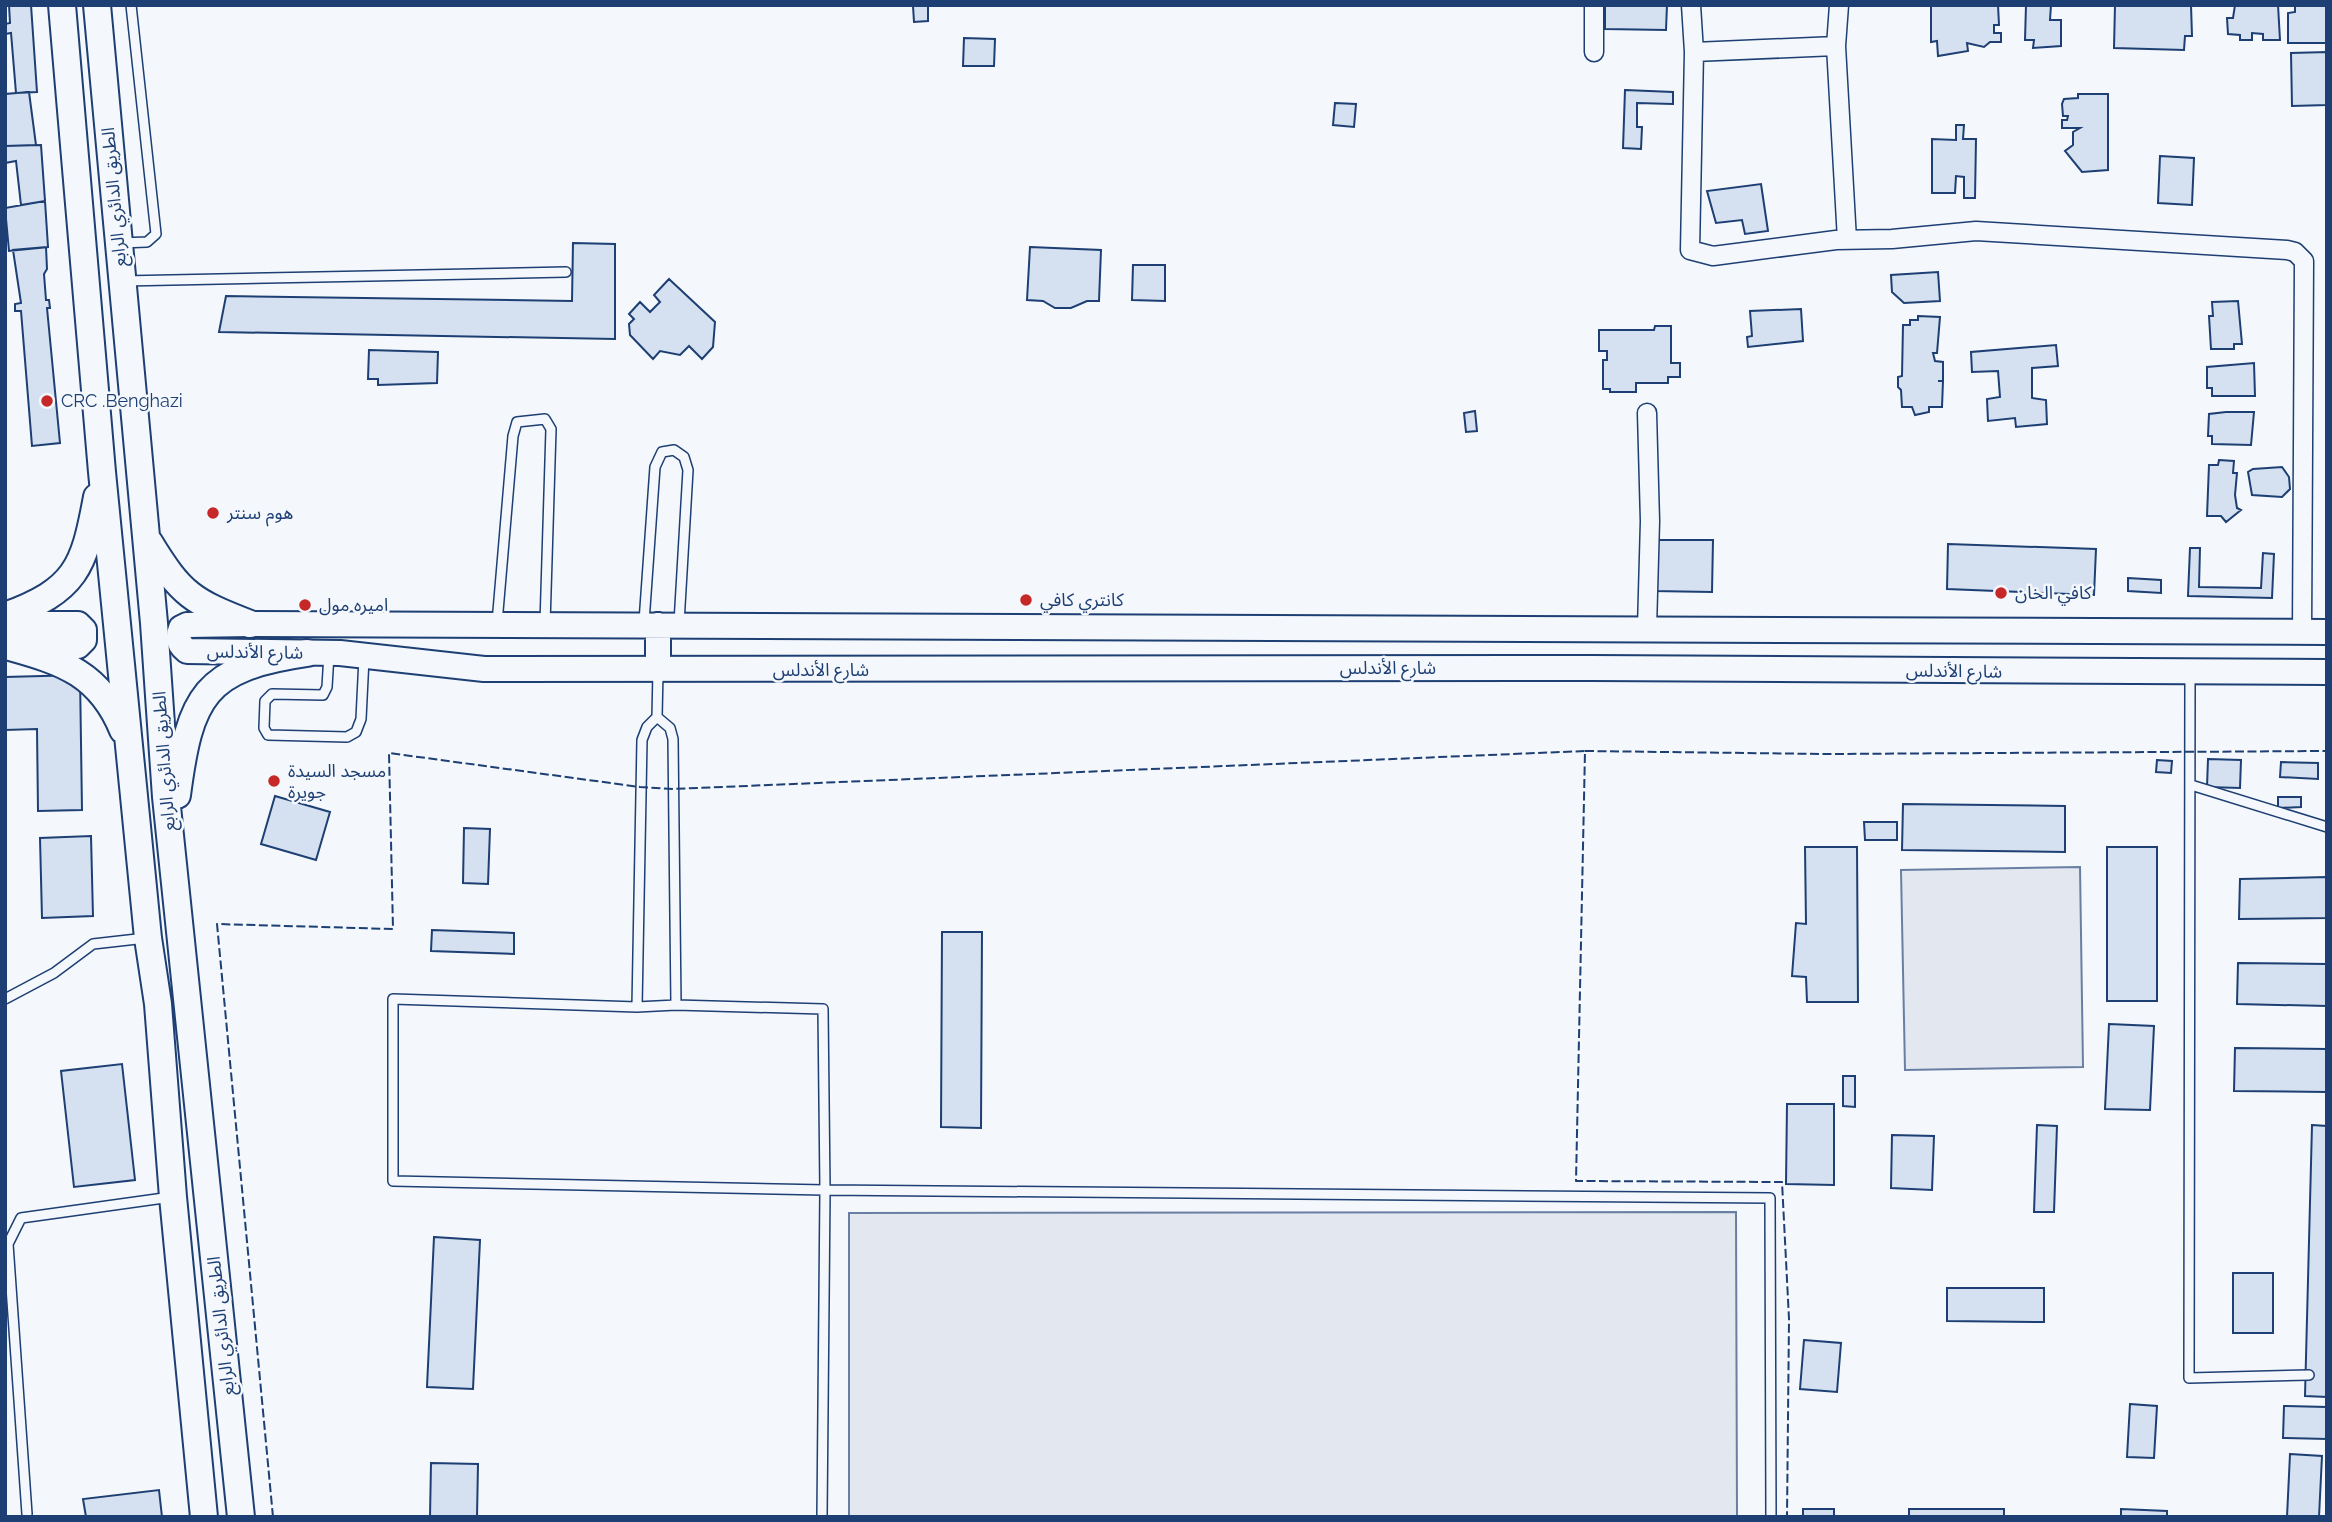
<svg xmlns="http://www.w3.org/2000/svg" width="2332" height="1522" font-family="Raleway,'Noto Sans Arabic',sans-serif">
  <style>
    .parking { fill: #e3e8f0; stroke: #687fa3; stroke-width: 2 }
    .building { fill: #d5e0f0; stroke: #1d3f73; stroke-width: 2 }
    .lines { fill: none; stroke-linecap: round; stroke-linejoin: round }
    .lane-casing { stroke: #1d3f73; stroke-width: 12 }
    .street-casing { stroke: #1d3f73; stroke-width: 21 }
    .secondary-casing { stroke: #1d3f73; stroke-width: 28 }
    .primary-casing { stroke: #1d3f73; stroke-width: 30 }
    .lane { stroke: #f4f7fb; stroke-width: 9 }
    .street { stroke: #f4f7fb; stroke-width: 18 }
    .secondary { stroke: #f4f7fb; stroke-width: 24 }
    .primary { stroke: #f4f7fb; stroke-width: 26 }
    .fence { stroke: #1d3f73; stroke-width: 2; stroke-dasharray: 9 3.5; stroke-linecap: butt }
    .poi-dot { fill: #c62828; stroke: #f4f7fb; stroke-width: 2.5 }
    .labels { text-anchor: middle; stroke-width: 5; stroke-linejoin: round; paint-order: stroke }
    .street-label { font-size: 18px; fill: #1d3f73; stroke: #f4f7fb }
    .poi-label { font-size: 18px; fill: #1d3f73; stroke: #f4f7fb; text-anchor: start }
  </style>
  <rect width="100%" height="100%" fill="#f4f7fb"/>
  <!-- parking -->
  <path class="parking" d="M2080 867 2083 1067 1905 1070 1901 870Z
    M1736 1212 1737 1517H849V1213Z"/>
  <!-- building -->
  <path class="building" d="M9 5H31L37 92 16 93 11 33 5 34V24L10 23Z
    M1605 5H1667L1666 30 1605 29Z
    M1931 5H1998L1999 25H1994V33H2001V42H1990L1984 47 1967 43 1968 51 1938 56 1937 41 1931 42Z
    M2026 5H2051L2050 20H2061V46L2033 48 2034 40H2025Z
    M2115 5H2191L2192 36H2185L2184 50 2114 48Z
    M2235 5H2278L2280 40H2263V34L2252 33V40H2240V35L2228 34 2227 18H2233Z
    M2295 5H2327V43H2288V13L2295 12Z
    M913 6H928V21L914 22Z
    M964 38 995 39 994 66H963Z
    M2327 52V105L2292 106 2291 53Z
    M1625 90 1673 92V104L1637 103V127H1642L1641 149 1623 148Z
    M29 92 36 145 5 146V94Z
    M2078 94H2108V170L2082 172 2065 151 2073 145V132L2080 128H2062V120H2067L2068 116H2063L2062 104 2064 99 2078 98Z
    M1335 103 1356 104 1354 127 1333 125Z
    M1956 125H1964L1963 139H1976L1975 198H1964V177L1956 176 1955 193H1932V139L1956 140Z
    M41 145 45 201 21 205 16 161 5 163V146Z
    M2160 156 2194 158 2192 205 2158 203Z
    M1761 184 1768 231 1745 234 1742 220 1716 223 1707 191Z
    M45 201 48 247 9 251 5 208Z
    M573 243 615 244V339L219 332 226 296 572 301Z
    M46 247 47 269 44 274 46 300H49L50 308H47L60 443 32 446 21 311H15V304L21 303 13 250Z
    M1030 247 1101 250 1099 301H1087L1071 308H1055L1043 301 1027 300Z
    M1133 265H1165V301L1132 300Z
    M1938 272 1940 301 1904 303 1892 292 1891 275Z
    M669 279 715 322 713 347 702 359 689 346 680 355 660 351 653 359 630 335 629 324 634 319 629 314 640 302 650 312 660 302 654 295Z
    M2238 301 2242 344H2234V349H2211L2209 316H2213L2212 302Z
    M1801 309 1803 341 1748 347 1747 337 1752 336 1750 311Z
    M1918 316 1940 317 1937 353H1933L1935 361 1943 362V381H1938H1943L1942 407H1929V412L1915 415 1912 407H1902L1901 390 1898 387V377L1902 376 1903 325H1910V320H1918Z
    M1655 326H1671V363H1680V377H1668V383H1636V392H1610V389H1603V360H1607V351H1599V330H1654Z
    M2056 345 2058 366 2032 368V398L2046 400 2047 424 2016 427 2015 418 1988 421 1987 399 2000 397 1998 371 1972 372 1971 352Z
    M369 350 438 352 437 383 378 385V379H368Z
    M2254 363 2255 396H2212V388H2207V367Z
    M1475 411 1477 431 1466 432 1464 413Z
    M2226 412H2254L2251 445 2212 444V436H2208L2209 414Z
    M2219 460 2234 461 2233 473H2237L2235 495 2237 508 2241 510 2226 522 2221 516H2207L2209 465H2218Z
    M2282 467 2289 477 2290 489 2282 497 2252 495 2248 472 2253 469Z
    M1654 540H1713L1712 592 1653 591Z
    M1948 544 2096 549 2094 595 1947 589Z
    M2190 548H2200L2199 587 2261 588 2263 553 2274 554 2272 598 2188 596Z
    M2128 578 2161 580V593L2128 591Z
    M80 675 82 810 38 811 37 729 5 730V677Z
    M2208 759 2241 760 2240 788 2207 787Z
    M2157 760 2172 761 2171 773 2156 772Z
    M2281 762 2318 763V779L2280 777Z
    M275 796 330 812 316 860 261 844Z
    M2278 797H2301V807L2278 808Z
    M1903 804 2065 806V852L1902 850Z
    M1864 822H1897V840H1865Z
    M464 828 490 829 488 884 463 883Z
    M91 836 93 916 42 918 40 838Z
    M1805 847H1857L1858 1002H1807L1806 977 1792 976 1796 923 1806 924Z
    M2107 847H2157V1001H2107Z
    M2327 877V918L2239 919 2240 879Z
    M432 930 514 933V954L431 951Z
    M942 932H982L981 1128 941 1127Z
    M2238 963 2327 964V1006L2237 1004Z
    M2109 1024 2154 1026 2150 1110 2105 1109Z
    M2235 1048 2327 1049V1092L2234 1091Z
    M122 1064 135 1180 74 1187 61 1071Z
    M1843 1076H1855V1107L1843 1106Z
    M1787 1104H1834V1185L1786 1184Z
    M2037 1125 2057 1126 2054 1212H2034Z
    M2312 1125 2327 1126V1397L2305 1396Z
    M1892 1135 1934 1136 1932 1190 1891 1188Z
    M434 1237 480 1240 473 1389 427 1387Z
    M2233 1273H2273V1333H2233Z
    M1947 1288H2044V1322L1947 1321Z
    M1804 1340 1841 1343 1837 1392 1800 1389Z
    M2130 1404 2157 1406 2154 1458 2127 1457Z
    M2284 1406 2327 1407V1439L2283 1438Z
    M2290 1454 2322 1456 2319 1517H2287Z
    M431 1463 478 1464 477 1517H430Z
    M159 1490 162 1517H86L83 1499Z
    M1803 1509H1834V1517H1803Z
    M1909 1509H2004V1517H1909Z
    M2121 1509 2167 1511V1517H2121Z"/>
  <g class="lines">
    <defs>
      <path id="lane" d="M120 243 147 242 156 234 131 5
        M123 281 566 272
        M644 622 655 467 662 452 674 450 684 457 688 470 679 623
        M497 623 513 436 517 422 545 419 551 429 545 624
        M329 654 327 687 323 695 272 694 265 701 264 728 268 735 347 737 356 732 361 719 364 658
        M2190 674 2189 1378 2309 1375
        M657 717 670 728 673 739 676 1005
        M2191 785 2327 827
        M5 999 54 973 93 944 146 938
        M637 1007 642 740 647 727 657 717 658 671
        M27 1514 8 1244 21 1218 171 1197
        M822 1517 825 1190 823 1009 676 1005 637 1007 393 999V1181L825 1190 1770 1198 1771 1517"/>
      <path id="street" d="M1691 5 1694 52 1690 250 1713 256 1836 240 1892 239 1976 231 2287 250 2295 252 2304 261 2302 632
        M1836 46 1839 5
        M1594 52V5
        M1694 52 1836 46 1847 240
        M1647 413 1650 521 1647 628"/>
      <path id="secondary" d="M5 624H78L84 630V640L78 646 20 647
        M2327 632 250 624 187 625 181 628C177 638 178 644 187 651L340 653 484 669 1592 668 2327 672
        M658 670V625"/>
      <path id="primary" d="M62 5 102 472 148 938 158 1004 173 1197 204 1517
        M97 5 154 623 166 797 241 1517
        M149 542C181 595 193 602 250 624
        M5 616C76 590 84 568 97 497
        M10 647C64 662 100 674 123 730
        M177 795C190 696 204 668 307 653"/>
    </defs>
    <!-- lane casing -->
    <use href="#lane" class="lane-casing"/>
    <!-- street casing -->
    <use href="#street" class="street-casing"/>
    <!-- secondary casing -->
    <use href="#secondary" class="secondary-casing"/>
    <!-- primary casing -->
    <use href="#primary" class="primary-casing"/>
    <!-- lane -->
    <use href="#lane" class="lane"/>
    <!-- street -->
    <use href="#street" class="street"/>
    <!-- secondary -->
    <use href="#secondary" class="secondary"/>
    <!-- primary -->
    <use href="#primary" class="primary"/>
    <!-- fence -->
    <path class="fence" d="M1585 751 1827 754 2327 751
      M273 1517 217 924 393 929 389 753 640 787 673 789 1585 751 1576 1181 1782 1182 1789 1319 1787 1517"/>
  </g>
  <!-- markers -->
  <g class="poi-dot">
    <circle cx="47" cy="401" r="7"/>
    <circle cx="213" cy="513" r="7"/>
    <circle cx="2001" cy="593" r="7"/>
    <circle cx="1026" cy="600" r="7"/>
    <circle cx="305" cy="605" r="7"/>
    <circle cx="274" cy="781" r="7"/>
  </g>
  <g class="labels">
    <!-- street labels -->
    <g class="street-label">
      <text transform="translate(114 197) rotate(-95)" y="6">الطريق الدائري الرابع</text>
      <text transform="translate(255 652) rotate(1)" y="6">شارع الأندلس</text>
      <text x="1388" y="674">شارع الأندلس</text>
      <text x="821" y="676">شارع الأندلس</text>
      <text transform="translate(1954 671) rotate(1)" y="6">شارع الأندلس</text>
      <text transform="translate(164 761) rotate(-94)" y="6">الطريق الدائري الرابع</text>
      <text transform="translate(221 1326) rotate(-96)" y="6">الطريق الدائري الرابع</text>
    </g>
    <!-- poi labels -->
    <g class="poi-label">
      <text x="61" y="407">CRC .Benghazi</text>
      <text x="227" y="519">هوم سنتر</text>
      <text x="2015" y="599">كافي الخان</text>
      <text x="1040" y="606">كانتري كافي</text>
      <text x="319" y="611">اميره مول</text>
      <text x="288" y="777">مسجد السيدة<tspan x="288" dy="21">جويرة</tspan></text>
    </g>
  </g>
  <!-- border -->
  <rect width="2332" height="1522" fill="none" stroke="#1d3f73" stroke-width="14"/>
</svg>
